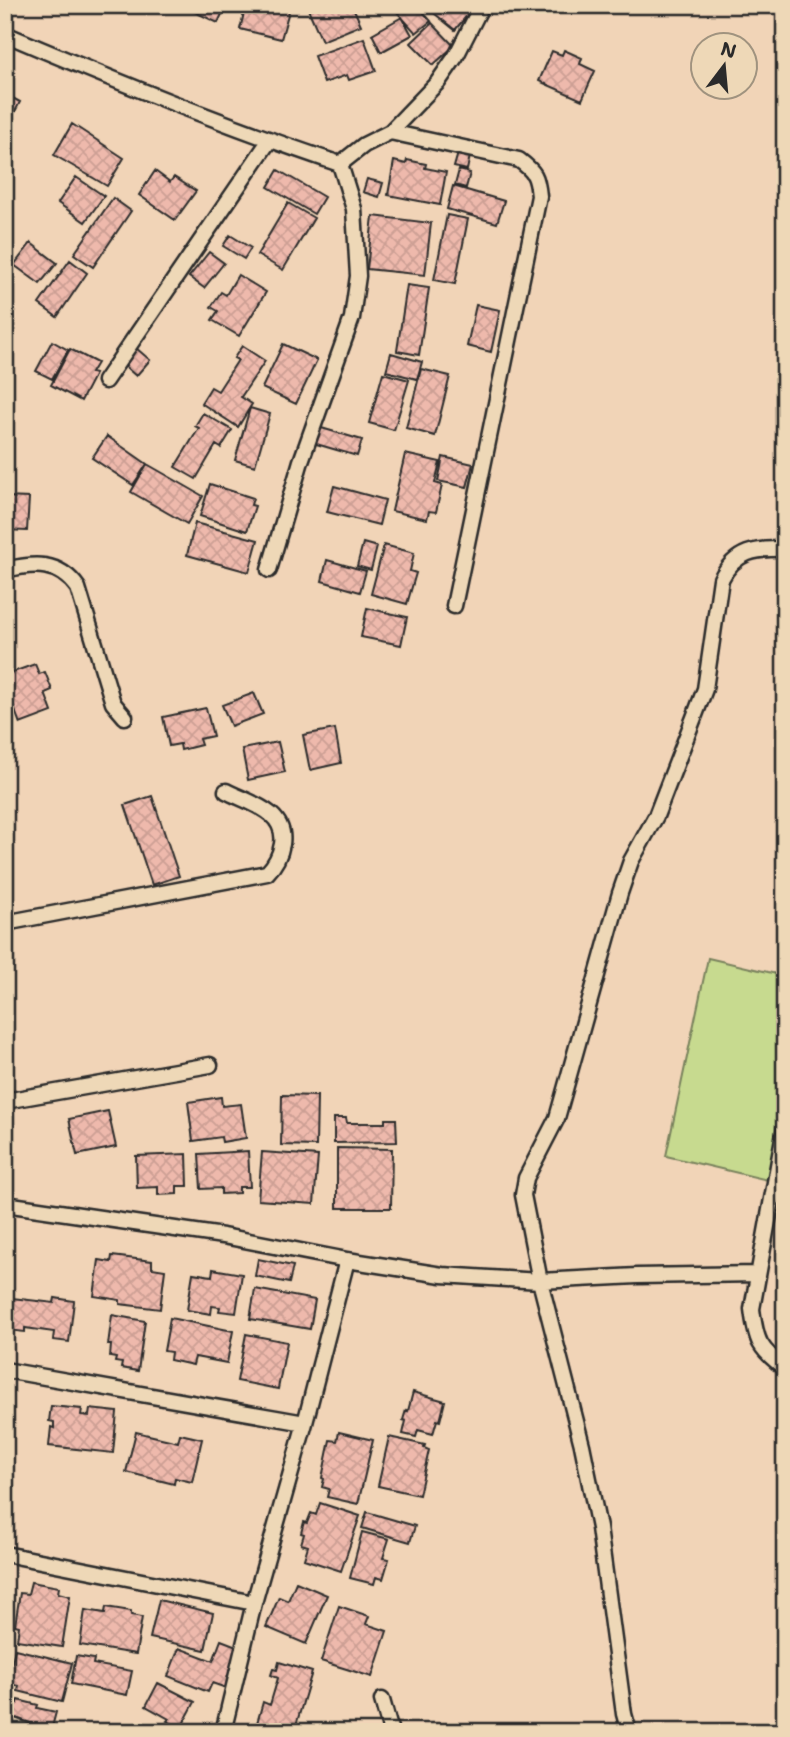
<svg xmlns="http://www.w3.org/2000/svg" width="790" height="1737" font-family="'Shantell Sans',sans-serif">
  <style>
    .green { fill: #c7da8f; stroke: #79825d; stroke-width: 2 }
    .building { fill: url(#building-cross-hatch); stroke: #2b2b2b; stroke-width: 2 }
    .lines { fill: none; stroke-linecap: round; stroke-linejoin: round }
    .minor-casing { stroke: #2b2b2b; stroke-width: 19 }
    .minor { stroke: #eed8b7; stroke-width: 14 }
  </style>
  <defs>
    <pattern id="building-cross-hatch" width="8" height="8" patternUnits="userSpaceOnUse" patternTransform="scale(1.75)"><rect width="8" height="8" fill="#eeb9ac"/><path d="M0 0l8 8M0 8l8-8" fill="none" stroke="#cc9f94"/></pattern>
  </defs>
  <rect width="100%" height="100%" fill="#f1d4b7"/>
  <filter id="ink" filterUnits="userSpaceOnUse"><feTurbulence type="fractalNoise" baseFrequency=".0143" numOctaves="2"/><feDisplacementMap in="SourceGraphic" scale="14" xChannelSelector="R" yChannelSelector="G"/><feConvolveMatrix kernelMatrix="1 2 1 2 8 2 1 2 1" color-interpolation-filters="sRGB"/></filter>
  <g filter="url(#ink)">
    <!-- green -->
    <path class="green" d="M708 958 785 976V1184L666 1156Z"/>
    <!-- building -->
    <path class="building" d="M180 5H226L218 23Z
      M246 5H270L289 11 281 39 240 29Z
      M316 5H352L361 25 322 41 308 9Z
      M404 5H417L431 21 416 33 397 12Z
      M424 5H460L469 13 455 30Z
      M402 17 412 35 381 52 372 34Z
      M432 23 454 46 433 65 411 43Z
      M364 38 376 71 349 80 347 75 324 83 314 56Z
      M564 50 582 58 580 64 595 71 582 100 539 81 552 51 562 55Z
      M7 95 20 102 6 129 5 97Z
      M72 124 124 158 107 186 54 155Z
      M458 153 470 156 467 170 454 167Z
      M407 160 426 164 425 168 446 172 440 205 388 195 394 161 406 164Z
      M278 170 324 197 314 214 268 187Z
      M459 170 470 173 466 188 455 185Z
      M155 171 170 182 174 177 196 191 175 220 139 195Z
      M76 177 104 196 85 222 58 203Z
      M367 179 383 183 379 197 363 192Z
      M453 186 504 201 497 223 447 209Z
      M113 198 131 211 93 267 74 254Z
      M288 203 314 218 283 270 257 255Z
      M447 215 468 219 455 284 434 280Z
      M373 216 431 223 425 275 367 269Z
      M230 235 251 248 244 259 223 246Z
      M31 243 57 263 40 284 14 265Z
      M209 252 224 263 204 288 189 277Z
      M70 260 87 273 57 317 39 304Z
      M238 275 266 292 239 336 212 320 218 311 211 307 221 292 226 295Z
      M407 285 429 288 419 355 397 351Z
      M476 305 500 310 491 352 467 346Z
      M52 341 68 350 52 379 36 371Z
      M283 344 317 360 296 404 262 388Z
      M242 346 265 361 241 397 252 404 238 427 201 403 211 387 218 391 238 360 234 358Z
      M136 348 150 360 136 376 121 363Z
      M70 349 97 363 91 373 95 374 81 401 51 385Z
      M391 353 422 362 417 379 386 371Z
      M421 369 450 376 435 436 406 428Z
      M383 373 409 380 394 430 369 423Z
      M250 408 270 414 255 466 235 460Z
      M203 413 232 430 221 448 216 445 196 479 175 467 199 428 195 426Z
      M318 427 362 440 357 456 313 443Z
      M107 436 147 464 133 485 92 458Z
      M405 454 440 462 435 483 442 485 436 512 429 511 427 519 392 511Z
      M443 457 473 464 467 487 438 481Z
      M147 464 203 496 187 524 131 492Z
      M210 484 253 498 251 505 255 506 247 531 200 516Z
      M334 486 385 500 379 525 327 512Z
      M5 497 29 498 27 531 5 530Z
      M195 523 258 540 249 572 187 555Z
      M363 543 377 547 371 570 357 566Z
      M384 545 414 553 410 571 416 573 407 604 371 594Z
      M327 560 366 571 360 592 322 581Z
      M367 608 407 617 401 645 361 637Z
      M35 664 39 674 45 672 52 690 45 693 52 712 20 724 5 683V675Z
      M254 693 263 714 231 726 222 705Z
      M206 708 213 736 199 739 201 745 181 750 180 744 169 746 163 717Z
      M335 729 341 763 310 770 303 735Z
      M278 742 285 772 248 780 242 749Z
      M152 796 179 876 152 885 125 805Z
      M282 1095 317 1096 316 1146 281 1145Z
      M221 1097 222 1106 241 1104 246 1138 222 1142 221 1137 193 1141 188 1102Z
      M108 1111 116 1147 77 1155 69 1119Z
      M334 1118H346L347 1123H385V1119H396L397 1142 334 1143Z
      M337 1148 392 1149 391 1208H337Z
      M248 1151 250 1187H239V1193L221 1194V1188L201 1189 199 1154Z
      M262 1152 318 1156 314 1204 258 1200Z
      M187 1154 188 1186H177V1194L158 1195V1187L137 1188 136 1156Z
      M112 1256 152 1261V1268L165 1270 160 1309 120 1304V1300L94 1296 99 1260 111 1262Z
      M258 1259 293 1266 289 1283 255 1276Z
      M213 1269 242 1274 236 1313 219 1311 220 1307 212 1306 211 1314 187 1310 193 1273 212 1276Z
      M255 1289 315 1300 310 1329 250 1319Z
      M12 1298 54 1303 55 1298 74 1301 69 1342 53 1340 54 1332 25 1328V1332L8 1330Z
      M112 1315 145 1321 138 1371 121 1368 122 1363 115 1362 116 1358 110 1357 111 1345H108Z
      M170 1318 233 1331 227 1363 195 1357 193 1365 170 1360 171 1352 164 1351Z
      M246 1334 287 1342 278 1389 237 1381Z
      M413 1392 445 1401 440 1421 437 1420 433 1434 418 1430 416 1437 403 1434 406 1421 403 1420 406 1410 408 1411Z
      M51 1406 82 1409 81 1415 89 1416 90 1409 117 1412 113 1453 49 1446 51 1427 54 1428V1422L49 1421Z
      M136 1432 178 1442 180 1434 202 1439 192 1482 175 1478 174 1484 126 1472Z
      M339 1432 373 1440 358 1504 327 1497 329 1489 322 1487 324 1479 322 1478 330 1440 337 1441Z
      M389 1437 425 1445 424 1448 429 1450 419 1495 378 1486Z
      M320 1503 360 1516 341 1571 304 1559 308 1546 301 1544 304 1534 301 1533 304 1522 307 1523 311 1513 316 1515Z
      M367 1512 415 1526 410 1542 362 1528Z
      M362 1532 389 1539 383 1558 389 1559 383 1579 376 1577 374 1584 350 1578Z
      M31 1582 59 1587 58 1593 70 1596 62 1647 17 1640 19 1626 15 1625 20 1593 28 1594Z
      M296 1582 327 1595 306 1644 266 1627 279 1597 288 1601Z
      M159 1600 213 1613 205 1650 150 1638Z
      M339 1606 369 1616 366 1624 387 1631 372 1677 321 1661Z
      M106 1607 131 1611V1615L142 1617 136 1654 80 1645 85 1610 105 1613Z
      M221 1640 242 1648 226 1688 212 1683 208 1692 168 1676 179 1648 213 1661Z
      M15 1649 72 1663 62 1702 18 1691 19 1686 7 1683Z
      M76 1656 94 1659 93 1664 132 1671 127 1695 71 1684Z
      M279 1662 312 1672 294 1732H285L257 1723 263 1702 270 1705 278 1678 271 1675 273 1669 277 1670Z
      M158 1683 195 1702 181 1728 167 1721 169 1719 146 1706Z
      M5 1700 18 1703V1700L38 1705 37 1708 56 1712 51 1731 5 1721Z"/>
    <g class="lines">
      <defs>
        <path id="minor" d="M5 34C115 81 226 126 340 164L354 209 358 276 352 318 301 461 269 570
          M390 132 519 160C535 172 537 176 539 196L454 606
          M340 164 364 145 390 132 438 82 456 56 482 5
          M105 381 269 141
          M5 570C34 563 59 561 78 588L113 703 125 717
          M5 923 267 873C275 865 280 856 282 844 287 811 249 803 226 791
          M5 1101 210 1065
          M785 1127 752 1309C756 1341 759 1349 785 1368
          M5 1204 223 1236 347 1260 442 1275 540 1281 637 1276 758 1274
          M5 1370 305 1423
          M5 1554 254 1603
          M382 1700 391 1732
          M5 1723 30 1732
          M223 1732 254 1603 305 1423 347 1260
          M629 1732 624 1714 599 1528 582 1445 540 1281 523 1195 526 1178 557 1118 620 893 631 861 656 816 705 689 721 579C735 551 756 548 785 549"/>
      </defs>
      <!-- minor casing -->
      <use href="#minor" class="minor-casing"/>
      <!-- minor -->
      <use href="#minor" class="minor"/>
    </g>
  </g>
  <!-- margin -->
  <rect width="790" height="1737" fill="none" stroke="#eed8b7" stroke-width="28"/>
  <rect x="14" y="14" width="762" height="1709" fill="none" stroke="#2b2b2b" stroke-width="2.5" filter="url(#ink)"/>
  <!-- north arrow -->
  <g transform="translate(724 66) rotate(16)"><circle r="33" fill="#eed8b7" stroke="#a0937f" stroke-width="2"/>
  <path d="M0-5L12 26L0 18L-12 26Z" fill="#2b2b2b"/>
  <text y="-10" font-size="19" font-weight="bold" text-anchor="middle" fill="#2b2b2b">N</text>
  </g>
</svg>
